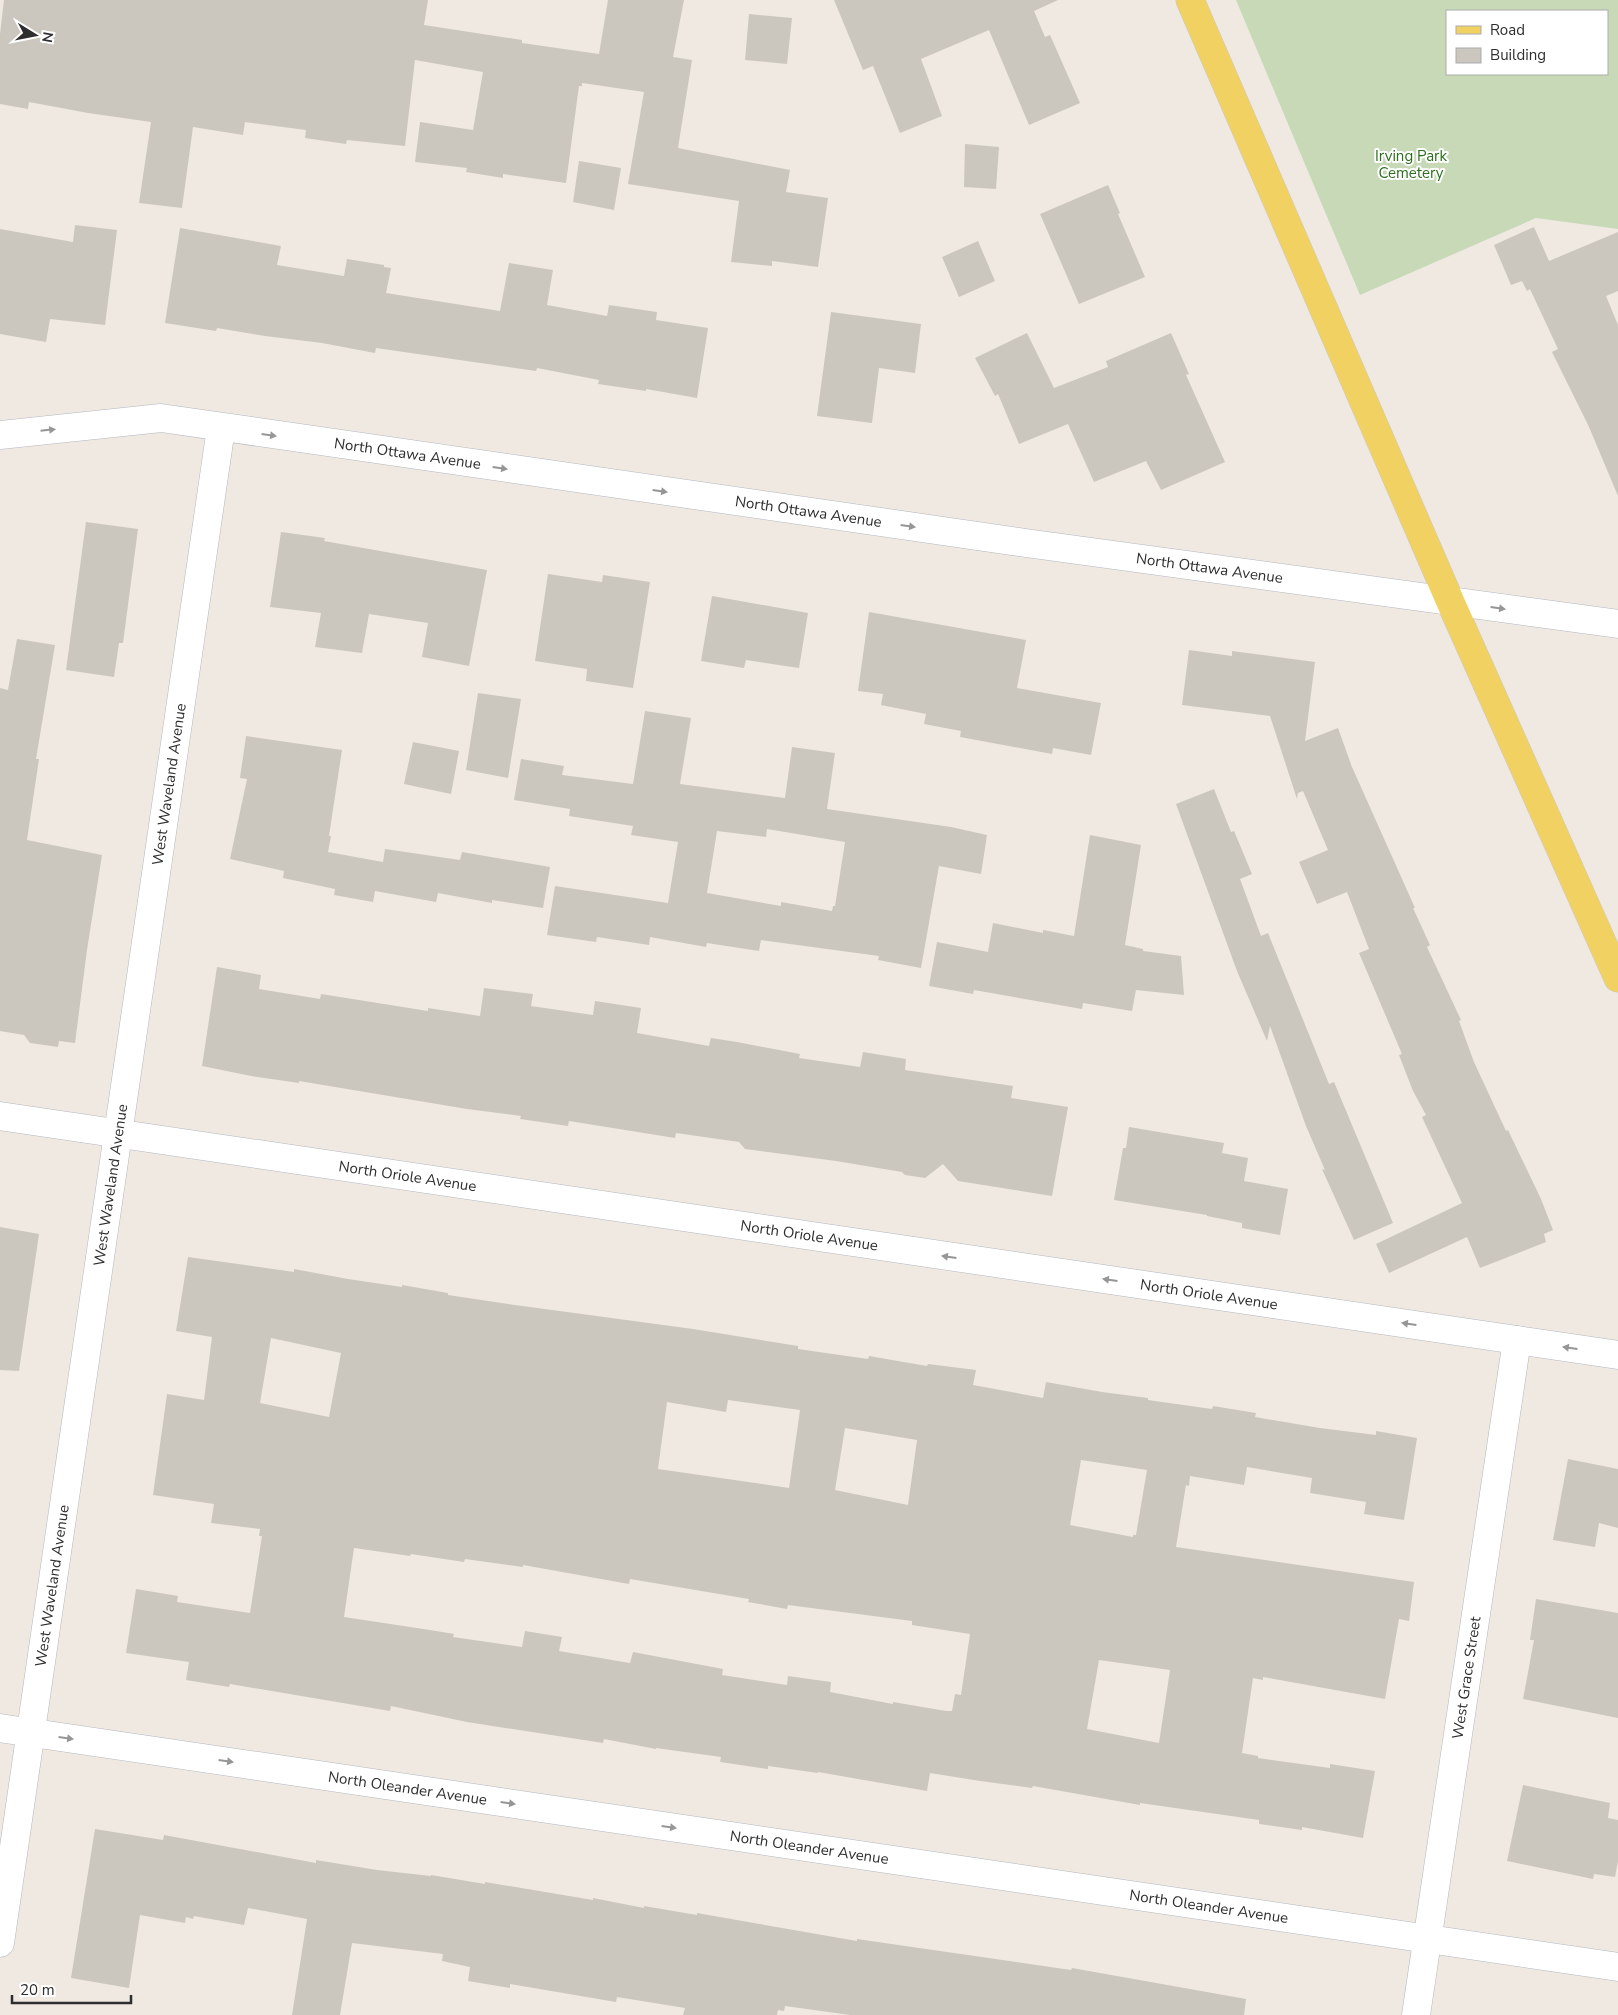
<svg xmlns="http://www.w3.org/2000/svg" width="1618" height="2015" font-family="'Nunito Sans',sans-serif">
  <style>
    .cemetery { fill: #c8d9b8; fill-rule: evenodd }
    .building { fill: #cbc7bf; fill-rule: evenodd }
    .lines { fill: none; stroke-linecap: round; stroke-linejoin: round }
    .minor-casing { stroke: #b4b7c1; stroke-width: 29 }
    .major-casing { stroke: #c9c9c9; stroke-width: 29 }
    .minor { stroke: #fff; stroke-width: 28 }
    .major { stroke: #f2d163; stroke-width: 28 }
    .oneway { fill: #969696 }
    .labels { text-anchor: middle; stroke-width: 4; stroke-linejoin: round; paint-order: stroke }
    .park-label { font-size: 15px; fill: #2c6e1b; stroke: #fff }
    .street-label { font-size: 15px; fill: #2e2e2e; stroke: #fff }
  </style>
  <rect width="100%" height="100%" fill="#efe9e1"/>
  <!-- cemetery -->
  <path class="cemetery" d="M1236 0H1618V229L1536 218 1360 295ZM1447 11H1607V74H1447Z"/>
  <!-- building -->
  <path class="building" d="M4 0H428L424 25 522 40V43L599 54 608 0H684L673 57 692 60 678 148 790 170 786 192 828 198 818 267 772 261V266L731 262 739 201 628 184 644 92 582 83V86H579L566 183 503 174V178L466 172 467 168 415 162 420 122 473 130 483 72 415 60 405 146 347 140 346 144 305 138 306 130 245 122 243 135 193 127 182 208 139 203 151 122 88 113 29 102 28 109 0 104V34Z
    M834 0H1058L1034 11 1045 37 1050 35 1080 103 1029 125 989 30 921 59 942 116 900 133 873 66 863 70Z
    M749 14 792 18 787 64 745 60Z
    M965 144 999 147 996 189 964 187Z
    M579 161 621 168 614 210 573 202Z
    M1108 185 1120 213 1118 214 1145 277 1079 304 1040 214Z
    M75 225 117 230 105 325 50 319 46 342 0 334V229L73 242Z
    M1534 227 1549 261 1618 232V291L1606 296 1618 325V496L1589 427 1552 352 1558 349 1530 289 1527 291 1522 281 1511 285 1494 245Z
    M180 228 281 246 277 265 344 276 347 259 384 265V267L391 268 386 293 500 311 509 263 553 270 547 305 607 316 609 305 657 312 656 320 708 328 697 398 646 389V391L598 384 599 380 537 368 536 371 376 348 375 353 322 343 265 336 217 328 216 331 165 323Z
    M978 241 995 281 959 297 942 257Z
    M831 312 921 324 915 373 879 368 872 423 817 416Z
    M1027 333 1054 388 1108 367 1106 361 1171 333 1189 374 1186 375 1225 462 1161 490 1146 461 1094 482 1068 424 1019 444 998 394 995 396 975 358Z
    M86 522 138 529 123 643H119L114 677 66 670Z
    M281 532 325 538 324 541 487 570 469 666 422 657 428 623 369 614 362 653 315 647 321 613 270 607Z
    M548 574 602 582 603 575 650 582 633 688 586 681 587 669 535 661Z
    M712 596 808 613 799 668 746 660 744 668 701 661Z
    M869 612 1026 640 1017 688 1101 703 1091 755 1053 748 1052 754 960 737 961 731 924 724 926 714 881 705 883 694 858 691Z
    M17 639 55 645 36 759H39L27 840 102 855 87 950 75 1043 59 1041 58 1047 30 1043 24 1035 0 1031V688L8 690Z
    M1189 650 1232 656V651L1315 662 1305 741 1338 728 1352 767 1415 908H1413L1430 945 1427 947 1461 1020 1459 1021 1474 1062 1506 1131 1508 1130 1541 1199 1553 1230 1544 1234 1546 1242 1480 1268 1467 1237 1389 1273 1376 1244 1462 1203 1422 1117 1426 1115 1413 1091 1399 1055 1402 1054 1359 953 1369 949 1347 892 1317 904 1299 862 1328 850 1303 791 1298 793 1297 799 1270 716 1182 705Z
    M478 693 521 699 508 778 466 770Z
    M645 711 691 718 680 784 785 798 792 747 835 753 827 809 951 827 987 835 981 874 939 866 921 968 878 960 879 956 761 940 759 951 707 943 706 947 650 937 649 945 597 937 596 942 547 935 555 886 668 903 678 842 631 835 633 826 569 816 570 809 514 800 521 759 564 766 562 775 633 784ZM767 829 845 842 835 906H833L832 911 781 902V906L707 893 717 831 766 837Z
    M246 736 342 750 329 836H331L328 852 383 862 385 849 460 860 462 852 550 867 543 908 492 900V903L438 893 436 902 375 891 373 902 334 895 335 889 283 878 284 871 230 859 247 779 240 778Z
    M413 742 459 751 451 794 404 784Z
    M1214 789 1231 832 1234 831 1252 874 1240 879 1261 936 1268 933 1329 1084 1334 1082 1393 1223 1354 1240 1322 1169 1325 1170 1306 1126 1270 1026 1267 1041 1237 971 1176 804Z
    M1090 835 1141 845 1125 945 1143 949V951L1181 956 1184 995 1136 990 1132 1011 1083 1003 1082 1009 974 990 973 994 929 986 937 942 988 952 993 923 1043 933V930L1074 936Z
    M217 967 261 975 259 989 320 999 321 994 428 1011V1008L480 1016 484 988 533 994 531 1006 593 1015 595 1001 641 1008 637 1033 709 1046 711 1038 737 1042 800 1054 799 1058 860 1067 863 1052 906 1059 905 1070 1013 1086 1011 1098 1068 1107 1052 1196 958 1181 943 1164 925 1178 905 1175 902 1172 836 1161 745 1149 739 1142 676 1133 675 1138 569 1121 568 1126 520 1119 521 1116 467 1109 299 1081V1083L251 1076 202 1066Z
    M1129 1127 1224 1143 1222 1153 1248 1158 1244 1181 1288 1189 1280 1235 1242 1228V1223L1207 1216V1215L1114 1200 1123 1148H1126Z
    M0 1227 39 1234 19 1371 0 1370Z
    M188 1257 294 1272V1269L348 1279 402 1287V1285L448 1293V1295L515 1305 693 1329 798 1346V1349L868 1359 869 1356 927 1366 928 1364 976 1370 973 1385 1043 1398 1046 1382 1102 1392 1148 1398V1400L1212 1409 1213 1406 1256 1413 1255 1417 1320 1428 1376 1435V1431L1417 1438 1404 1520 1364 1514 1366 1502 1310 1493 1312 1478 1247 1467 1244 1485 1190 1476 1189 1486 1186 1485 1176 1547 1414 1582 1409 1621 1399 1619 1385 1699 1263 1677V1680L1253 1678 1242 1753 1258 1756V1758L1330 1768V1764L1375 1771 1363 1838 1302 1827V1830L1259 1824V1820L1140 1803V1805L1033 1786 1032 1788 980 1781 930 1773 927 1791 818 1772V1773L768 1766V1769L720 1762 721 1757 656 1748V1749L604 1739 603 1743 467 1722 391 1706 390 1711 230 1684 229 1687 186 1680 189 1662 126 1653 136 1589 178 1596 177 1602 250 1613 262 1536H259L260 1529 211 1523 214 1504 153 1495 167 1394 204 1400 212 1337 176 1331ZM271 1338 341 1353 329 1417 260 1403ZM728 1400 800 1410 789 1488 658 1469 667 1402 726 1412ZM845 1428 917 1440 908 1505 835 1490ZM1081 1460 1147 1470 1136 1535H1133V1537L1070 1525ZM354 1548 410 1556 411 1554 464 1562 465 1559 523 1567V1565L629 1584 630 1579 749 1599 748 1602 787 1609 788 1605 912 1621V1625L970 1634 961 1695 955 1694 952 1711H946L893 1702V1704L830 1692 831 1682 788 1676 787 1685 722 1675 723 1669 633 1652 630 1663 559 1651 562 1637 525 1631 522 1647 453 1637 454 1634 430 1630 344 1617ZM1099 1660 1170 1670 1159 1743 1087 1729Z
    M1568 1459 1618 1469V1528L1599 1523 1595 1547 1553 1540Z
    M1536 1599 1618 1613V1718L1523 1699 1534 1640H1530Z
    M1523 1785 1610 1803 1608 1818 1618 1820V1861L1615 1877 1594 1874 1593 1879 1507 1861Z
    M95 1829 163 1840 164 1835 316 1863V1860L377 1870 431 1876V1875L485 1884V1882L593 1900V1898L644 1908V1906L697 1915V1913L857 1941V1939L1071 1970 1072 1968 1246 1999 1244 2015H850L785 2006 784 2011 778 2010 777 2015H683L685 2008 617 1997 616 2002 510 1984V1988L468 1981 470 1967 442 1961 443 1954 352 1943 340 2015H292L307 1919 248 1908 244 1925 194 1916 193 1919 186 1917 185 1923 140 1915 129 1988 71 1978Z"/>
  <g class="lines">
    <defs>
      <g id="minor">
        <path id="s1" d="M0 435 161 418 1033 544 1618 624"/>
        <path id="s2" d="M0 1116 1618 1355"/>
        <path id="s3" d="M0 1728 1618 1967"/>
        <path id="s4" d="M0 1943 221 428"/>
        <path id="s5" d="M1416 2015 1517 1340"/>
      </g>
      <path id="major" d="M1190 0 1450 601 1618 978"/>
    </defs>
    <!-- minor casing -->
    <use href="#minor" class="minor-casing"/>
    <!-- major casing -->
    <use href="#major" class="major-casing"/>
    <!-- minor -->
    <use href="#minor" class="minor"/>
    <!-- major -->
    <use href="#major" class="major"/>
  </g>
  <!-- one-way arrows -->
  <defs><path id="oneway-solid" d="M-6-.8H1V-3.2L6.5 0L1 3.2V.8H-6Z" transform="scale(1.25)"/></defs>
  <g class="oneway">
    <use href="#oneway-solid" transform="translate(48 430) rotate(-6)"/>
    <use href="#oneway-solid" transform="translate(269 435) rotate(8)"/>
    <use href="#oneway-solid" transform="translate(500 468) rotate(8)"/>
    <use href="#oneway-solid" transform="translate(660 491) rotate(8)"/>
    <use href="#oneway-solid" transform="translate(908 526) rotate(8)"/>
    <use href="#oneway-solid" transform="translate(1498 608) rotate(8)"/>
    <use href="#oneway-solid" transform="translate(949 1257) rotate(-172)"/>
    <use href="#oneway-solid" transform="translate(1110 1280) rotate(-172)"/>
    <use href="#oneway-solid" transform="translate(1409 1324) rotate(-172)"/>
    <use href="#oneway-solid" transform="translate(1570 1348) rotate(-172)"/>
    <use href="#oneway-solid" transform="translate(66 1738) rotate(8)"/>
    <use href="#oneway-solid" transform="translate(226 1761) rotate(8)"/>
    <use href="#oneway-solid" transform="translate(508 1803) rotate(8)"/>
    <use href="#oneway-solid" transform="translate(669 1827) rotate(8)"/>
  </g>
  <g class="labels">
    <!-- park labels -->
    <g class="park-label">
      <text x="1411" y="161">Irving Park<tspan x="1411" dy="17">Cemetery</tspan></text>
    </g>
    <!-- street labels -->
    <g class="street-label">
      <text dy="5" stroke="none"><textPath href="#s1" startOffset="411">North Ottawa Avenue</textPath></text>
      <text dy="5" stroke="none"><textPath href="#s1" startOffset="816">North Ottawa Avenue</textPath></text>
      <text dy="5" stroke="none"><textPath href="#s1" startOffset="1221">North Ottawa Avenue</textPath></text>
      <text dy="5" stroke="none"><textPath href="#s4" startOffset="1171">West Waveland Avenue</textPath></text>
      <text dy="5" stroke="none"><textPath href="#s2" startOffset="412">North Oriole Avenue</textPath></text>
      <text dy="5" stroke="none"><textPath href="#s4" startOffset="766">West Waveland Avenue</textPath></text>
      <text dy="5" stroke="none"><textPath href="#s2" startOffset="818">North Oriole Avenue</textPath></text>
      <text dy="5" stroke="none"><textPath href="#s2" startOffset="1222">North Oriole Avenue</textPath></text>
      <text dy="5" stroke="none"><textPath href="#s4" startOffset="361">West Waveland Avenue</textPath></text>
      <text dy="5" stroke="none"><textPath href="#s5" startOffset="341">West Grace Street</textPath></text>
      <text dy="5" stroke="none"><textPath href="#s3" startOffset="412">North Oleander Avenue</textPath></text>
      <text dy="5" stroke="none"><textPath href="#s3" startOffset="818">North Oleander Avenue</textPath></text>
      <text dy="5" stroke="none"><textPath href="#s3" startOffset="1222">North Oleander Avenue</textPath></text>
    </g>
  </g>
  <!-- legend -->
  <rect x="1446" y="10" width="162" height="65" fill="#ffffff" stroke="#ababab"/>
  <rect x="1456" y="26" width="25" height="8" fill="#f2d163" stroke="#ababab"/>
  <text x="1490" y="35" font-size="15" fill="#2e2e2e">Road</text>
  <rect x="1456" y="48" width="25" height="15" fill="#cbc7bf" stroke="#ababab"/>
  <text x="1490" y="60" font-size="15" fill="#2e2e2e">Building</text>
  <!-- north arrow -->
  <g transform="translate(35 35) rotate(100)" stroke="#ffffff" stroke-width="4" paint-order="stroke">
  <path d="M0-4L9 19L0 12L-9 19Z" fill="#2e2e2e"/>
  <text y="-8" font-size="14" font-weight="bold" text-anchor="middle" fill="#2e2e2e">N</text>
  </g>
  <!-- scale -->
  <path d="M12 1995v8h119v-8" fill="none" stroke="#2e2e2e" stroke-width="2.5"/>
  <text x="20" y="1995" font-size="15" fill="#2e2e2e" stroke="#ffffff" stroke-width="4" paint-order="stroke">20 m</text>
</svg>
